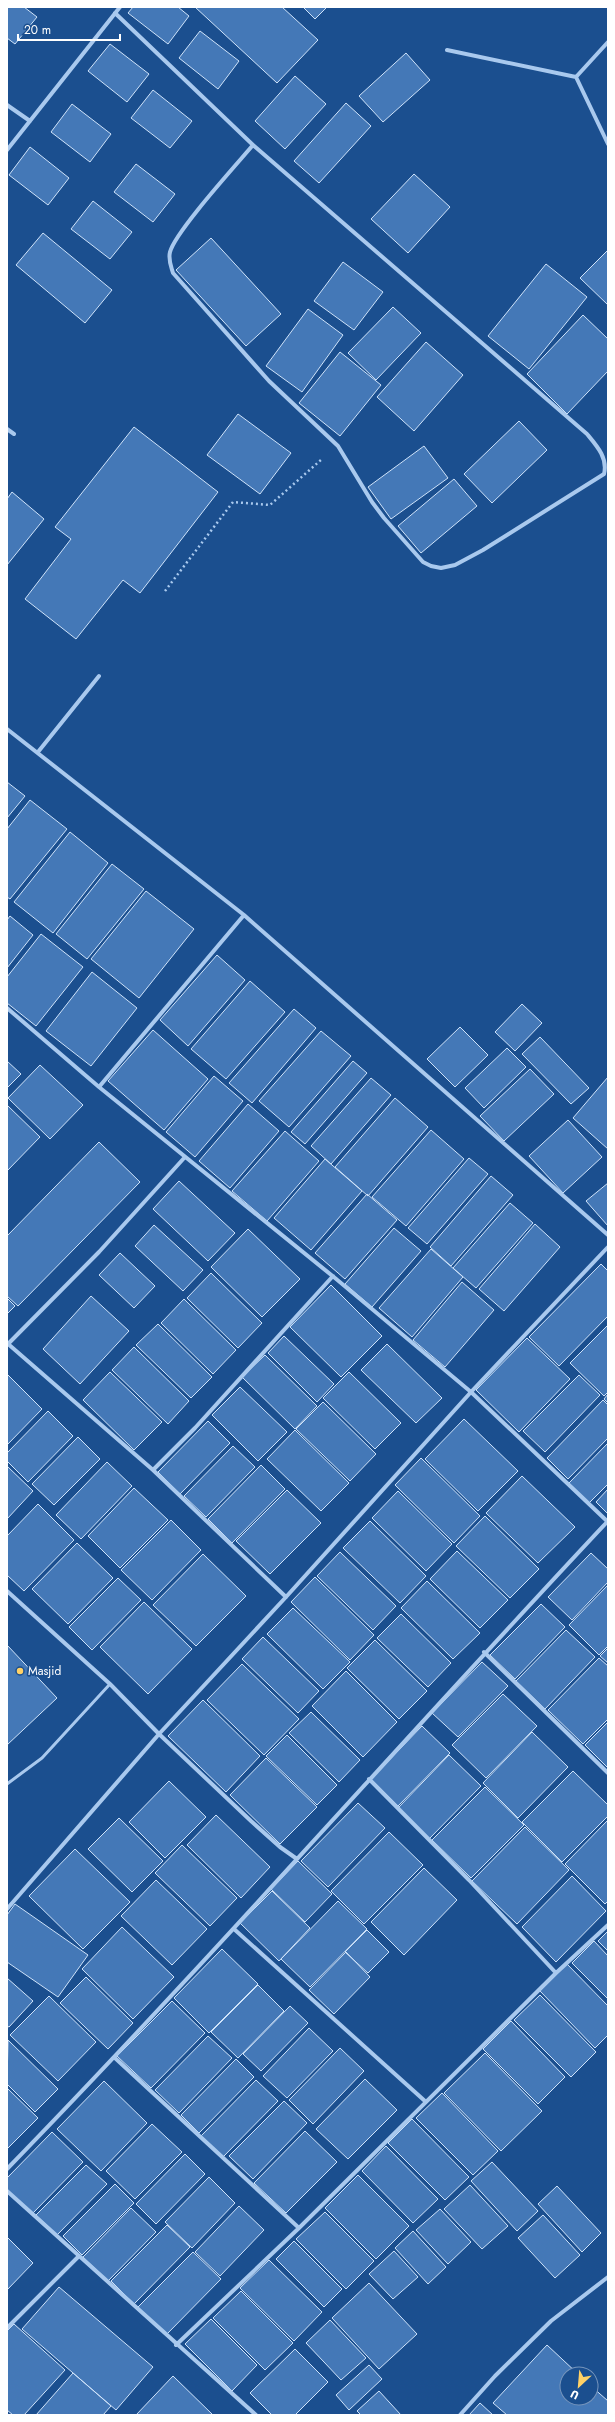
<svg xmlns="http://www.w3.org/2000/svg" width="615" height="2422" font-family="Jost,sans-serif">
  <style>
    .building { fill: #4478b7; stroke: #cfe3fa }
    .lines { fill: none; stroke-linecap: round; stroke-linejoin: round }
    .path { stroke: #a9c9ee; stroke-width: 2.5; stroke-dasharray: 2 3; stroke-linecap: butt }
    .lane { stroke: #a9c9ee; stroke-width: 3 }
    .street { stroke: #a9c9ee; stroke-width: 4 }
    .poi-dot { fill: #ffd166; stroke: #1b4f8f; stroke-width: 1.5 }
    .labels { text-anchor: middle; stroke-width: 3.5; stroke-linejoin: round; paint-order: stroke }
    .poi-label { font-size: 12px; fill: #fff; stroke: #1b4f8f; text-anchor: start }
  </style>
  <rect width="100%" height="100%" fill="#1b4f8f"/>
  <!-- building -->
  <path class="building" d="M7 7H24L37 17 15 44 7 38Z
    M133 7H178L189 16 168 44 128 13Z
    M195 7H282L318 40 277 83Z
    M303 7H327L315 19Z
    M200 31 239 61 218 89 179 58Z
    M110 44 149 74 127 102 88 71Z
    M406 53 430 80 383 122 359 96Z
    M295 76 326 104 285 149 255 121Z
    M153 90 192 121 170 148 131 118Z
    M346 103 371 126 319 183 294 161Z
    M72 104 111 134 90 162 51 132Z
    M30 147 69 178 48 205 9 175Z
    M136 164 175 194 153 222 114 192Z
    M414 174 450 207 408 253 371 219Z
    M93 201 132 232 110 259 71 229Z
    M43 233 112 290 85 323 16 265Z
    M211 238 281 314 246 346 176 270Z
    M608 250V305L580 278Z
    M343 262 383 292 354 330 314 301Z
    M546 264 587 297 529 369 488 336Z
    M393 307 421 333 376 380 348 353Z
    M308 309 343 335 302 392 266 366Z
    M583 315 608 339V371L567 414 527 374Z
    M426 342 463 375 414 431 377 397Z
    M340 352 381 385 340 436 299 403Z
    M238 414 291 453 260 494 207 455Z
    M519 421 547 450 492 503 464 474Z
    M134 427 218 492 140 593 123 580 76 639 25 599 71 539 55 527Z
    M424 446 448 478 391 519 368 487Z
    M454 479 477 506 421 553 398 526Z
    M12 492 44 519 7 565V499Z
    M7 782 25 796 7 818Z
    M30 800 67 829 10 899 7 897V829Z
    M70 832 108 863 53 933 14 902Z
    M112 864 144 889 87 959 56 934Z
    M146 891 194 929 139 998 91 959Z
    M10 916 33 935 7 968V920Z
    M41 934 83 967 36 1026 7 1003V977Z
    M217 955 245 980 188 1046 160 1020Z
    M92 972 137 1008 91 1066 46 1031Z
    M250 981 285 1012 226 1079 191 1049Z
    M522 1004 542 1023 515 1051 495 1032Z
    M294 1009 316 1028 252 1103 229 1083Z
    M460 1027 488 1055 455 1087 427 1059Z
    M153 1030 208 1079 164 1130 108 1081Z
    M321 1031 351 1056 289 1127 259 1101Z
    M540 1037 589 1088 571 1104 522 1054Z
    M507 1048 526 1067 484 1108 465 1088Z
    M7 1061 21 1074 7 1088Z
    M353 1061 367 1073 305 1144 291 1132Z
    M40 1065 83 1105 50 1139 8 1098Z
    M530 1069 554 1094 504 1141 480 1116Z
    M214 1076 243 1101 195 1157 166 1132Z
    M608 1077V1149L573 1118Z
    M371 1078 391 1095 331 1164 311 1146Z
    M395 1098 428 1127 368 1196 335 1167Z
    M248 1104 279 1131 230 1188 199 1161Z
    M7 1105 40 1137 7 1171Z
    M568 1120 602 1157 563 1193 529 1156Z
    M431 1130 464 1159 406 1226 372 1197Z
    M285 1131 319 1161 267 1221 232 1191Z
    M99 1142 140 1182 18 1306 7 1296V1236Z
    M469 1158 488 1174 427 1244 408 1228Z
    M325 1159 362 1191 311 1250 274 1218Z
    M491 1176 513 1195 451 1266 430 1247Z
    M179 1181 235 1233 208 1261 153 1209Z
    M608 1183V1226L586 1201Z
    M367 1194 397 1220 345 1279 315 1253Z
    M510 1203 533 1223 476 1288 453 1268Z
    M535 1224 560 1247 504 1311 479 1289Z
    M154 1225 203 1270 183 1291 135 1246Z
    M394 1228 421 1251 372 1307 345 1284Z
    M248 1229 300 1279 262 1317 211 1267Z
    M431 1249 463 1277 412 1337 379 1308Z
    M120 1253 155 1286 134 1308 99 1275Z
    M601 1264 608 1271V1316L559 1366 529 1337Z
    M211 1273 262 1323 238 1348 187 1298Z
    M462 1282 494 1310 445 1367 413 1340Z
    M331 1285 382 1336 341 1377 290 1327Z
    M91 1296 129 1331 80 1384 43 1349Z
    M7 1298 15 1306 7 1314Z
    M184 1299 236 1350 213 1374 161 1323Z
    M158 1324 212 1377 191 1398 136 1345Z
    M608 1325V1392L604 1396 570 1363Z
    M284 1336 334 1384 317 1402 268 1353Z
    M527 1338 570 1379 519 1432 476 1390Z
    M387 1344 442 1398 416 1423 361 1370Z
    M134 1347 189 1401 168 1424 112 1370Z
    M265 1355 317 1406 295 1429 242 1377Z
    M110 1372 162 1422 134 1450 83 1400Z
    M349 1372 401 1423 375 1449 323 1398Z
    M7 1374 42 1409 7 1445Z
    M579 1375 600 1395 545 1452 523 1431Z
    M240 1387 287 1432 258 1461 212 1415Z
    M608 1394V1403L604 1399Z
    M603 1400 608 1405V1438L568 1479 547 1458Z
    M323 1402 376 1454 350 1481 296 1429Z
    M48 1411 73 1436 28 1482 7 1461V1453Z
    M464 1419 518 1471 478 1511 425 1459Z
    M208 1421 230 1443 180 1494 158 1472Z
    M295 1430 349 1483 321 1511 267 1459Z
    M78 1437 100 1459 54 1505 32 1484Z
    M608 1443V1484L589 1503 569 1483Z
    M233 1446 255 1467 206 1517 184 1496Z
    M421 1458 480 1516 454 1543 395 1485Z
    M107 1462 132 1486 81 1539 56 1515Z
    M261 1465 285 1489 232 1543 208 1519Z
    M7 1466 33 1491 7 1519Z
    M522 1476 575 1527 538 1563 486 1513Z
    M134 1488 168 1520 120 1568 88 1536Z
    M608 1489V1514L596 1502Z
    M287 1490 321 1523 270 1574 236 1541Z
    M398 1491 452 1544 426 1571 372 1518Z
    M38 1504 74 1540 24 1591 7 1575V1536Z
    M485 1516 539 1569 510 1598 456 1546Z
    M171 1520 201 1550 152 1600 121 1570Z
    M370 1521 426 1576 400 1603 343 1548Z
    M77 1543 113 1578 68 1624 32 1589Z
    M457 1551 508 1600 480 1628 430 1579Z
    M340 1552 396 1606 373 1630 317 1576Z
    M591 1553 608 1569V1582L572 1620 548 1597Z
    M203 1554 246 1596 196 1646 153 1605Z
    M315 1577 374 1635 350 1660 291 1602Z
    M118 1578 141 1600 92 1650 69 1627Z
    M427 1581 480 1633 453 1659 401 1608Z
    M608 1585V1646L599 1655 569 1625Z
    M144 1602 192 1649 148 1694 100 1647Z
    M541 1604 565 1627 515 1679 490 1655Z
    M293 1608 350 1662 323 1689 267 1634Z
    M401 1614 451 1663 428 1687 377 1638Z
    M566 1630 595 1657 545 1709 516 1681Z
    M263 1637 319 1691 298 1713 242 1659Z
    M375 1640 427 1691 399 1719 347 1668Z
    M7 1645 57 1698 7 1745Z
    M608 1648V1663L600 1656Z
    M599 1658 608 1666V1719L583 1744 548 1710Z
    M482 1662 508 1686 458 1737 432 1713Z
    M242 1664 299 1719 264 1755 207 1700Z
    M346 1671 397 1722 363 1757 312 1706Z
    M503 1694 537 1726 486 1778 452 1745Z
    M203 1700 260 1756 226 1792 168 1736Z
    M311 1712 360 1760 339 1782 289 1733Z
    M608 1722V1768L585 1745Z
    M422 1726 450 1753 398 1806 371 1779Z
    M532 1732 568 1767 518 1818 483 1783Z
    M287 1735 337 1785 317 1805 266 1756Z
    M449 1755 481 1786 429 1839 398 1808Z
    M266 1758 317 1807 280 1844 230 1795Z
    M573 1771 608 1805V1816L562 1862 522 1822Z
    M169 1781 206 1817 165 1858 129 1822Z
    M485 1787 524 1825 471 1878 432 1840Z
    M358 1803 385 1828 328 1887 301 1861Z
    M216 1815 270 1867 241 1898 187 1845Z
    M119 1818 163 1861 132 1892 88 1849Z
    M608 1820V1901L605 1904 565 1864Z
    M525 1827 569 1870 517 1924 472 1881Z
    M389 1832 423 1865 364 1924 331 1891Z
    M182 1845 237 1898 210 1926 155 1873Z
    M75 1849 130 1902 83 1949 29 1896Z
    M298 1861 332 1894 305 1922 271 1889Z
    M424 1868 457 1900 404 1955 371 1922Z
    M572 1876 606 1911 556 1962 522 1927Z
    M156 1880 207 1929 172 1965 121 1916Z
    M272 1891 310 1928 279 1961 240 1923Z
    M338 1901 367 1929 310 1987 281 1959Z
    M15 1904 88 1955 58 1997 7 1962V1915Z
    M122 1927 174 1977 133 2019 82 1969Z
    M367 1930 389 1952 368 1973 345 1952Z
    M608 1931V1951L598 1941Z
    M594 1941 608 1956V1999L572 1963Z
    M222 1949 258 1984 209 2033 174 1998Z
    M346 1952 370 1977 334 2014 309 1990Z
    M567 1964 608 2006V2035L595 2048 540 1991Z
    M86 1977 133 2023 108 2049 60 2003Z
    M7 1978 33 2001 9 2027 7 2026Z
    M258 1985 284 2011 238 2058 211 2032Z
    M540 1995 596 2052 571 2077 514 2020Z
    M49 1996 96 2042 58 2081 10 2035Z
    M172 2001 205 2033 151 2088 117 2056Z
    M290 2006 308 2023 261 2071 243 2054Z
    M511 2021 565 2077 538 2104 483 2049Z
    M309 2028 333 2051 287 2098 263 2076Z
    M208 2036 232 2058 179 2113 155 2090Z
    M8 2040 58 2089 35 2112 7 2084Z
    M340 2048 364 2071 313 2124 289 2100Z
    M485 2053 542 2111 501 2151 444 2093Z
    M236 2059 254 2077 199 2133 181 2115Z
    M365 2079 397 2110 348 2159 316 2129Z
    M256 2080 278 2101 223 2157 201 2136Z
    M104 2081 147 2123 101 2171 57 2129Z
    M7 2088 38 2118 7 2149Z
    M442 2093 498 2151 473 2175 416 2118Z
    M284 2101 307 2123 253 2179 229 2156Z
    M412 2119 469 2177 445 2200 388 2143Z
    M152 2124 182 2152 135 2199 106 2171Z
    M305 2131 337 2162 286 2213 254 2183Z
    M52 2132 83 2162 32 2214 7 2189V2178Z
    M386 2146 438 2199 413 2223 362 2171Z
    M185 2154 205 2174 156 2224 136 2204Z
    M492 2162 538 2211 517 2231 471 2181Z
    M86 2165 107 2184 57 2235 36 2215Z
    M358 2175 409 2226 376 2259 325 2208Z
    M209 2177 235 2203 192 2248 165 2222Z
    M115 2184 134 2203 82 2255 63 2236Z
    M470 2185 508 2226 482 2249 444 2209Z
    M557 2186 601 2233 582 2252 538 2204Z
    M239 2206 264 2230 220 2276 195 2252Z
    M131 2208 156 2232 108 2281 83 2257Z
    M440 2209 471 2242 448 2264 416 2230Z
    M325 2212 374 2261 346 2289 296 2239Z
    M543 2215 580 2255 555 2278 518 2238Z
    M167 2225 190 2247 134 2304 111 2281Z
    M413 2231 446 2267 428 2284 395 2248Z
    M7 2237 33 2263 7 2290Z
    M294 2241 342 2289 324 2307 276 2259Z
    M394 2251 418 2277 393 2299 369 2274Z
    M193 2252 221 2279 166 2335 138 2307Z
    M269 2260 322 2312 294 2341 240 2288Z
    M369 2283 417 2334 379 2369 332 2318Z
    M59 2287 153 2367 116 2410 22 2329Z
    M241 2291 293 2343 265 2370 213 2318Z
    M211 2319 257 2365 232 2391 185 2344Z
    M330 2320 366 2358 341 2380 306 2343Z
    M14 2324 65 2370 24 2415H13L7 2410V2331Z
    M547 2345 578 2374H567V2398H591V2386L608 2401V2415H507L493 2403Z
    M295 2349 328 2382 295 2415H272L250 2393Z
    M369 2365 382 2379 349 2410 336 2395Z
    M73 2373 111 2406 103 2415H36Z
    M173 2376 212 2414 211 2415H136Z
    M379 2391 401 2415H361L357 2411Z
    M480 2403 493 2415H469Z"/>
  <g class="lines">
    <!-- path -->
    <path class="path" d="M165 591 233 502 270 505 322 459"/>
    <!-- lane -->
    <path class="lane" d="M7 1784 42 1758 110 1684"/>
    <!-- street -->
    <path class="street" d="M115 13 253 145
      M447 50 576 77 608 42
      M576 77 608 144
      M7 105 30 121
      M253 145 587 434C597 446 608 458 604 474L483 550 455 565 441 568 431 566 423 562 384 518 372 502 338 446 269 381 173 273C171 266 168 260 170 252 175 232 236 165 253 145Z
      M7 150 120 7
      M7 429 14 434
      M7 729 244 915 608 1235
      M38 752 99 676
      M7 1008 99 1087 335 1278 471 1392 608 1522
      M99 1087 244 915
      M7 1343 153 1470 286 1597
      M8 1344 99 1252 185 1157
      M153 1470 195 1428 333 1276
      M7 1591 110 1684 159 1734 251 1821 280 1847 297 1859
      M484 1652 608 1773
      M369 1779 469 1880 556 1973
      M7 1909 159 1734 286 1597 471 1392 608 1247
      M234 1929 426 2102
      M115 2058 299 2228
      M7 2169C212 1958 406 1736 607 1522
      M7 2191 256 2415
      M7 2328 79 2256
      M176 2345 299 2228 556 1973 608 1925
      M460 2415 495 2376 551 2321 608 2277"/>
  </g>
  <!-- markers -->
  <circle class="poi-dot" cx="20" cy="1671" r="4"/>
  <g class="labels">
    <!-- poi labels -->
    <g class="poi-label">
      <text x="28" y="1675">Masjid</text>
    </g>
  </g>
  <!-- border -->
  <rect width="615" height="2422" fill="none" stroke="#ffffff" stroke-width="16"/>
  <!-- north arrow -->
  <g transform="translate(579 2386) rotate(206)"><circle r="19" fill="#1b4f8f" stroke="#7695bc"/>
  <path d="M0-3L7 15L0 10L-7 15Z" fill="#ffd166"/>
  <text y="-6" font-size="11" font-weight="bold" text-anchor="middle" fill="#ffffff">U</text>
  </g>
  <!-- scale -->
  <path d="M18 34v6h102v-6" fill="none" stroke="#ffffff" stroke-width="2"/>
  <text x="24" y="34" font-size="12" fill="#ffffff" stroke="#1b4f8f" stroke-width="3" paint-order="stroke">20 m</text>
</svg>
